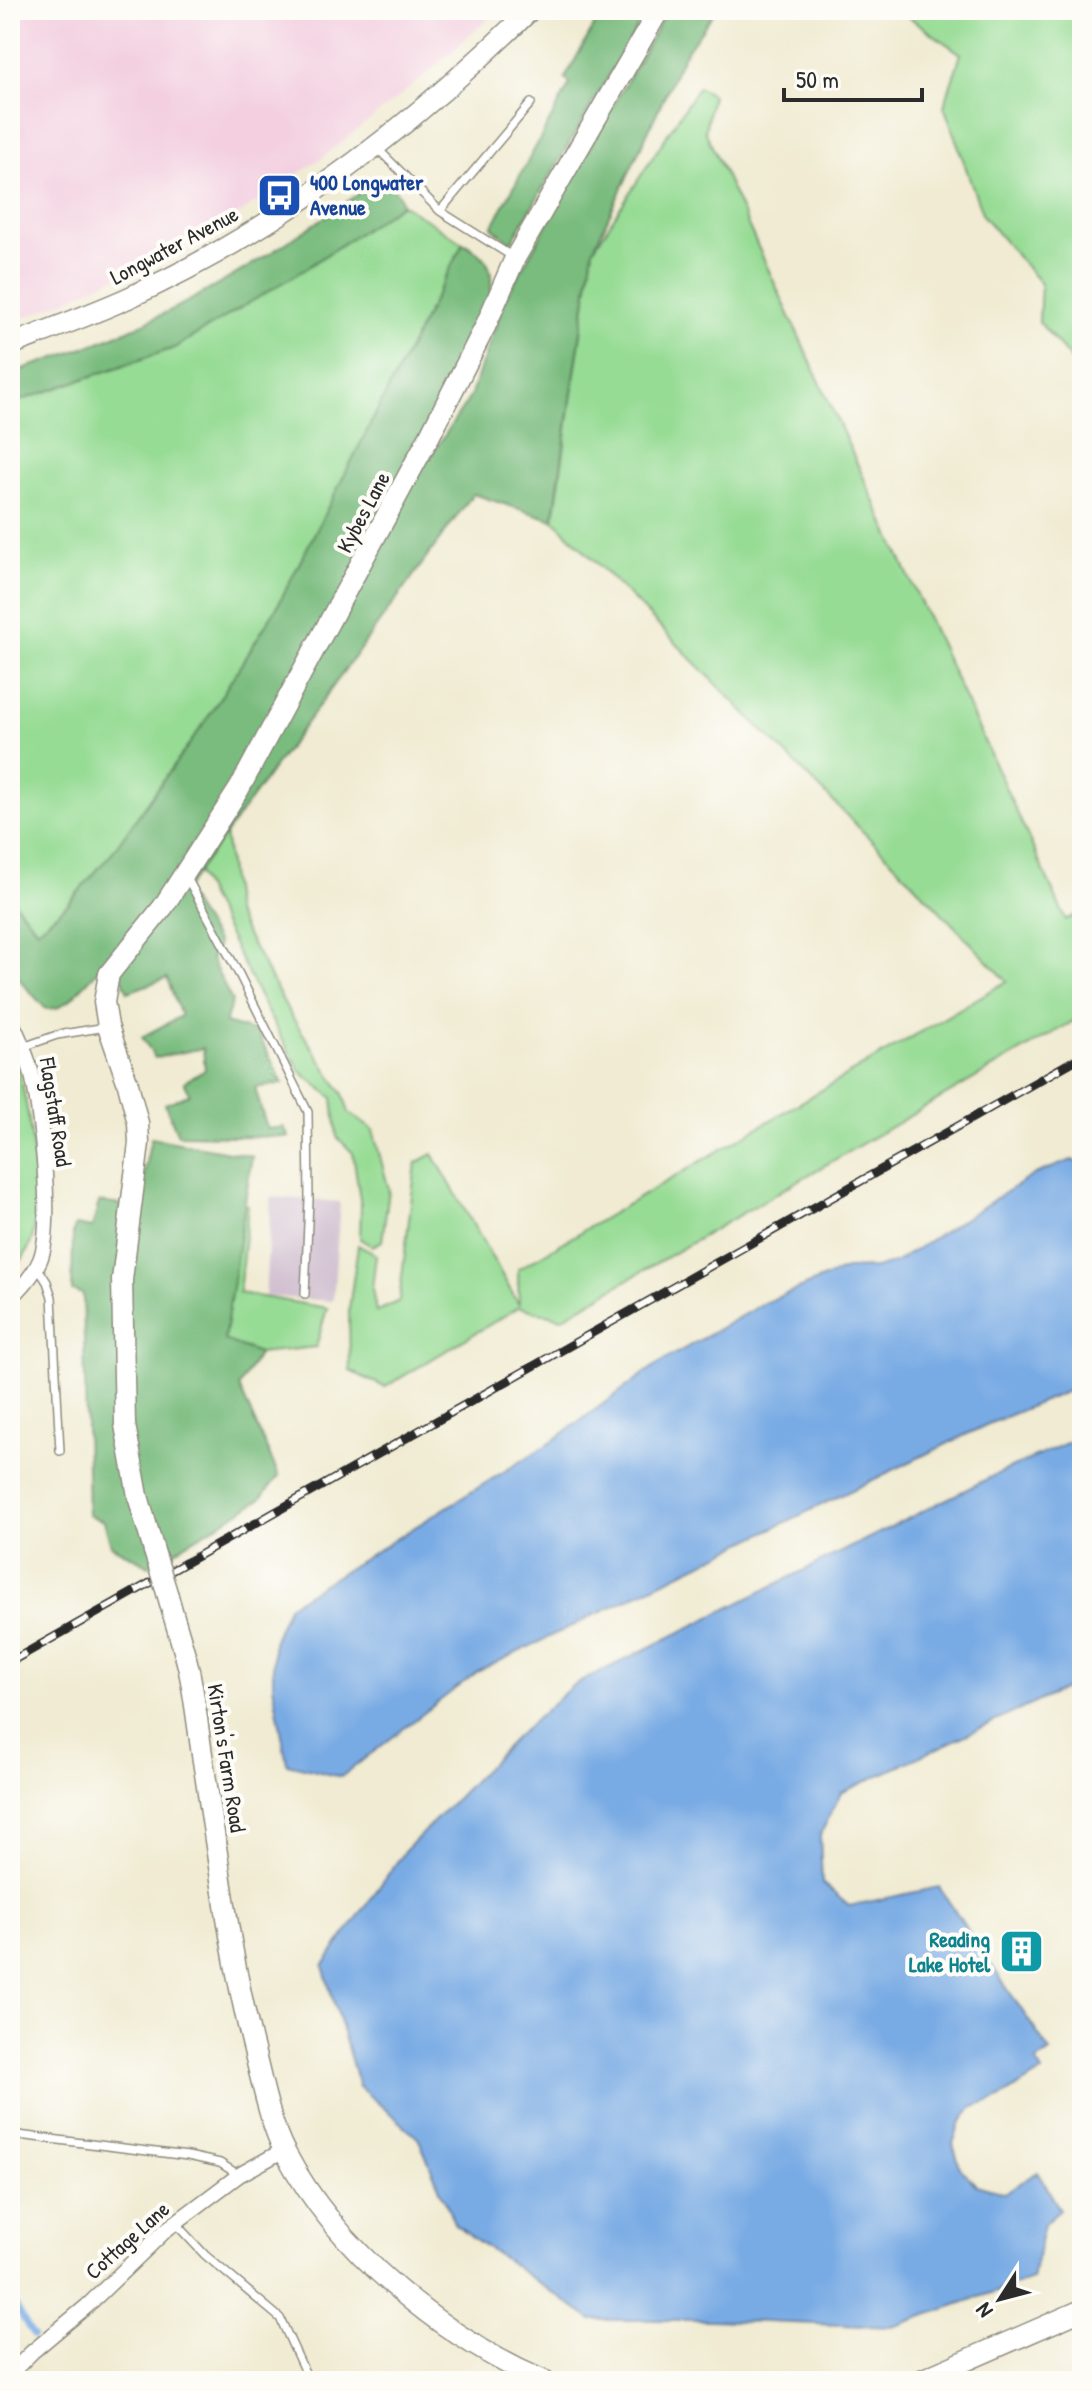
<svg xmlns="http://www.w3.org/2000/svg" width="1092" height="2391" font-family="'Patrick Hand',sans-serif">
  <style>
    .built { fill: #f3cfe0 }
    .industrial { fill: #cfbdcf }
    .green { fill: #97dc95; stroke: #618460; stroke-width: 2 }
    .forest { fill: #79bc7e; stroke: #527454; stroke-width: 2 }
    .water { fill: #78aae4; stroke: #526a88; stroke-width: 2 }
    .lines { fill: none; stroke-linecap: round; stroke-linejoin: round }
    .stream { stroke: #78aae4; stroke-width: 6 }
    .lane-casing { stroke: #8e8b7e; stroke-width: 10 }
    .street-casing { stroke: #8e8b7e; stroke-width: 17 }
    .secondary-casing { stroke: #8e8b7e; stroke-width: 23 }
    .lane { stroke: #fff; stroke-width: 7 }
    .street { stroke: #fff; stroke-width: 14 }
    .secondary { stroke: #fff; stroke-width: 20 }
    .rail-casing { stroke: #2b2b2b; stroke-width: 9 }
    .rail { stroke: #fdfcf7; stroke-width: 6; stroke-dasharray: 18; stroke-linecap: butt }
    .secondary-bridge-casing { stroke: #8e8b7e; stroke-width: 23; stroke-linecap: butt }
    .secondary-bridge { stroke: #fff; stroke-width: 20 }
    .labels { text-anchor: middle; stroke-width: 8; stroke-linejoin: round; paint-order: stroke }
    .transit-label { font-size: 22px; font-weight: bold; fill: #164399; stroke: #fdfcf7; text-anchor: start }
    .street-label { font-size: 22px; fill: #2b2b2b; stroke: #fdfcf7 }
    .culture-label { font-size: 22px; font-weight: bold; fill: #0d838f; stroke: #fdfcf7; text-anchor: end }
  </style>
  <rect width="100%" height="100%" fill="#fdfcf7"/>
  <filter id="ink" filterUnits="userSpaceOnUse"><feTurbulence type="fractalNoise" baseFrequency=".0125" numOctaves="2"/><feDisplacementMap in="SourceGraphic" scale="16" xChannelSelector="R" yChannelSelector="G"/><feConvolveMatrix kernelMatrix="1 2 1 2 8 2 1 2 1" color-interpolation-filters="sRGB"/></filter>
  <filter id="wash" filterUnits="userSpaceOnUse"><feTurbulence type="fractalNoise" baseFrequency=".006" numOctaves="4" result="noise"/><feDisplacementMap in="SourceGraphic" scale="32" xChannelSelector="R" yChannelSelector="G"/><feGaussianBlur stdDeviation="1.8" result="paint"/><feColorMatrix in="noise" values="0 0 0 0 0 0 0 0 0 0 0 0 0 0 0 0 0 1.4 0 .05"/><feComposite in="paint" operator="in"/></filter>
  <g filter="url(#wash)">
    <rect width="100%" height="100%" fill="#f0ebd2"/>
    <!-- built -->
    <path class="built" d="M10 10H498L421 79 323 157 242 212 154 260 42 311 10 322Z"/>
    <!-- industrial -->
    <path class="industrial" d="M271 1197 340 1202 333 1301 265 1296Z"/>
    <!-- green -->
    <path class="green" d="M899 10H1082V372L1039 322 1041 284 983 216 944 106 961 54Z
      M698 87 712 95 705 131 1066 920 1082 912V1016L562 1318 519 1307 385 1387 350 1371 349 1309 358 1245 376 1255 372 1289 376 1312 399 1301 416 1163 433 1154 519 1305 518 1269 1007 981 895 864 554 520 593 250Z
      M402 204 463 243 277 607 205 722 111 854 68 904 37 930 10 897V404L174 348 302 271Z
      M225 832 235 913 290 1014 343 1094 349 1113 373 1130 389 1190 382 1241 372 1246 360 1239 361 1206 353 1153 337 1137 333 1098 300 1071 266 1010 197 872Z
      M10 1044C27 1087 44 1195 32 1239 28 1253 18 1266 10 1277Z
      M244 1204 248 1205 239 1293 327 1308 316 1347 259 1353 224 1341Z"/>
    <!-- forest -->
    <path class="forest" d="M603 10H647L511 243 492 227 570 84 565 78Z
      M667 10H716L683 56 593 250 553 520 473 494 184 891 218 944 211 959 232 1001 225 1023 257 1032 283 1083 255 1088 267 1129 284 1127 289 1137 178 1135 165 1104 190 1094 184 1082 205 1070 203 1048 155 1058 142 1037 181 1016 167 978 128 992 119 970 158 906 71 999 57 1008 46 1009 23 984 10 965V897L37 930 68 904 111 854 205 722 277 607 463 243C491 257 494 270 490 300L429 459 470 397 506 297Z
      M380 179C391 185 399 192 402 204L302 271 174 348 10 404V373C62 357 114 338 163 314 239 277 311 227 380 179Z
      M151 1138 252 1156 224 1340 259 1353 239 1387 279 1476 259 1500 149 1566 111 1545 104 1521 88 1515 83 1294 72 1291 73 1233 75 1225 92 1228 99 1202 137 1207Z"/>
    <!-- water -->
    <path class="water" d="M1072 1160 1082 1165V1385L986 1425 477 1672 341 1777 287 1764 273 1685V1642L288 1606 550 1443 656 1365 764 1303 846 1269 875 1268 894 1263 1035 1174Z
      M1082 1436V1681L841 1793 820 1835 822 1883 849 1906 939 1887 1050 2052 1036 2062 1042 2072 1000 2098 973 2107 959 2125 953 2144 960 2168 976 2185 1004 2193 1038 2172 1060 2210 1044 2224 1032 2279 892 2327 711 2320H592L455 2225 418 2137 359 2087 323 1966 404 1852 514 1739 572 1686 993 1476Z"/>
    <g class="lines">
      <!-- stream -->
      <path class="stream" d="M10 2296 33 2336"/>
    </g>
  </g>
  <g filter="url(#ink)">
    <g class="lines">
      <defs>
        <path id="lane" d="M377 148 440 211 513 257
          M440 211 531 103
          M186 876 240 976 308 1112 309 1200 305 1294
          M23 1047 57 1035 106 1027
          M38 1268 47 1282 52 1297 60 1451
          M10 2134 188 2156 220 2163 239 2175
          M175 2223 205 2255 280 2318 309 2381"/>
        <path id="street" d="M10 1019C19 1036 26 1053 31 1071 41 1108 54 1227 40 1260 33 1276 21 1288 10 1299
          M10 2374 32 2352 87 2306 167 2229 239 2175 284 2150"/>
        <path id="secondary" d="M10 345C49 330 90 315 128 298 280 229 413 126 530 10
          M154 1551 138 1496 125 1425 122 1280 139 1143 138 1123 128 1084 108 1026 104 1002 109 974 163 907 239 789 429 437 485 327 515 258 659 10
          M168 1596C174 1619 182 1642 188 1666 195 1697 198 1730 203 1761 218 1855 229 1950 252 2042 260 2073 270 2125 285 2152 337 2251 442 2337 544 2381
          M919 2381 1082 2310"/>
      </defs>
      <!-- lane casing -->
      <use href="#lane" class="lane-casing"/>
      <!-- street casing -->
      <use href="#street" class="street-casing"/>
      <!-- secondary casing -->
      <use href="#secondary" class="secondary-casing"/>
      <!-- lane -->
      <use href="#lane" class="lane"/>
      <!-- street -->
      <use href="#street" class="street"/>
      <!-- secondary -->
      <use href="#secondary" class="secondary"/>
      <defs>
        <path id="rail" d="M10 1662 1082 1056"/>
      </defs>
      <!-- rail casing -->
      <use href="#rail" class="rail-casing"/>
      <!-- rail -->
      <use href="#rail" class="rail"/>
      <defs>
        <path id="secondary-bridge" d="M154 1551 168 1596"/>
      </defs>
      <!-- secondary-bridge casing -->
      <use href="#secondary-bridge" class="secondary-bridge-casing"/>
      <!-- secondary-bridge -->
      <use href="#secondary-bridge" class="secondary-bridge"/>
    </g>
  </g>
  <!-- icons -->
  <defs>
    <symbol id="bus-square" viewBox="-11 -11 22 22"><rect x="-9" y="-9" width="18" height="18" rx="4" fill="#1a4fb4" stroke="#fdfcf7"/><path d="M-5-6H5V4H4V6H2V4H-2V6H-4V4H-5ZM-3.5-4V0h7V-4ZM-3.5 1.2v1.5H-2V1.2ZM2 1.2v1.5H3.5V1.2Z" fill="#fff"/></symbol>
    <symbol id="building-square" viewBox="-11 -11 22 22"><rect x="-9" y="-9" width="18" height="18" rx="4" fill="#0f9aa8" stroke="#fdfcf7"/><path d="M-4-6H4V6H1V3H-1V6H-4ZM-2.5-4.3h1.7v1.8h-1.7ZM.8-4.3h1.7v1.8H.8ZM-2.5-1h1.7V.8h-1.7ZM.8-1h1.7V.8H.8Z" fill="#fff"/></symbol>
  </defs>
  <g fill-rule="evenodd">
    <use href="#bus-square" x="254" y="170" width="51" height="51"/>
    <use href="#building-square" x="996" y="1926" width="51" height="51"/>
  </g>
  <g class="labels">
    <!-- transit labels -->
    <g class="transit-label">
      <text x="310" y="190">400 Longwater<tspan x="310" dy="25">Avenue</tspan></text>
    </g>
    <!-- street labels -->
    <g class="street-label">
      <text transform="translate(174 245) rotate(-28)" y="8">Longwater Avenue</text>
      <text transform="translate(363 512) rotate(-62)" y="8">Kybes Lane</text>
      <text transform="translate(56 1112) rotate(81)" y="8">Flagstaff Road</text>
      <text transform="translate(227 1758) rotate(81)" y="8">Kirton's Farm Road</text>
      <text transform="translate(127 2240) rotate(-42)" y="8">Cottage Lane</text>
    </g>
    <!-- culture labels -->
    <g class="culture-label">
      <text x="990" y="1947">Reading<tspan x="990" dy="25">Lake Hotel</tspan></text>
    </g>
  </g>
  <!-- margin -->
  <rect width="1092" height="2391" fill="none" stroke="#fdfcf7" stroke-width="40"/>
  <!-- north arrow -->
  <g transform="translate(1000 2299) rotate(234)" stroke="#fdfcf7" stroke-width="6" paint-order="stroke">
  <path d="M0-6L14 30L0 20L-14 30Z" fill="#2b2b2b"/>
  <text y="-12" font-size="22" font-weight="bold" text-anchor="middle" fill="#2b2b2b">N</text>
  </g>
  <!-- scale -->
  <path d="M784 88v12h138v-12" fill="none" stroke="#2b2b2b" stroke-width="4"/>
  <text x="796" y="88" font-size="24" fill="#2b2b2b" stroke="#fdfcf7" stroke-width="6" paint-order="stroke">50 m</text>
</svg>
